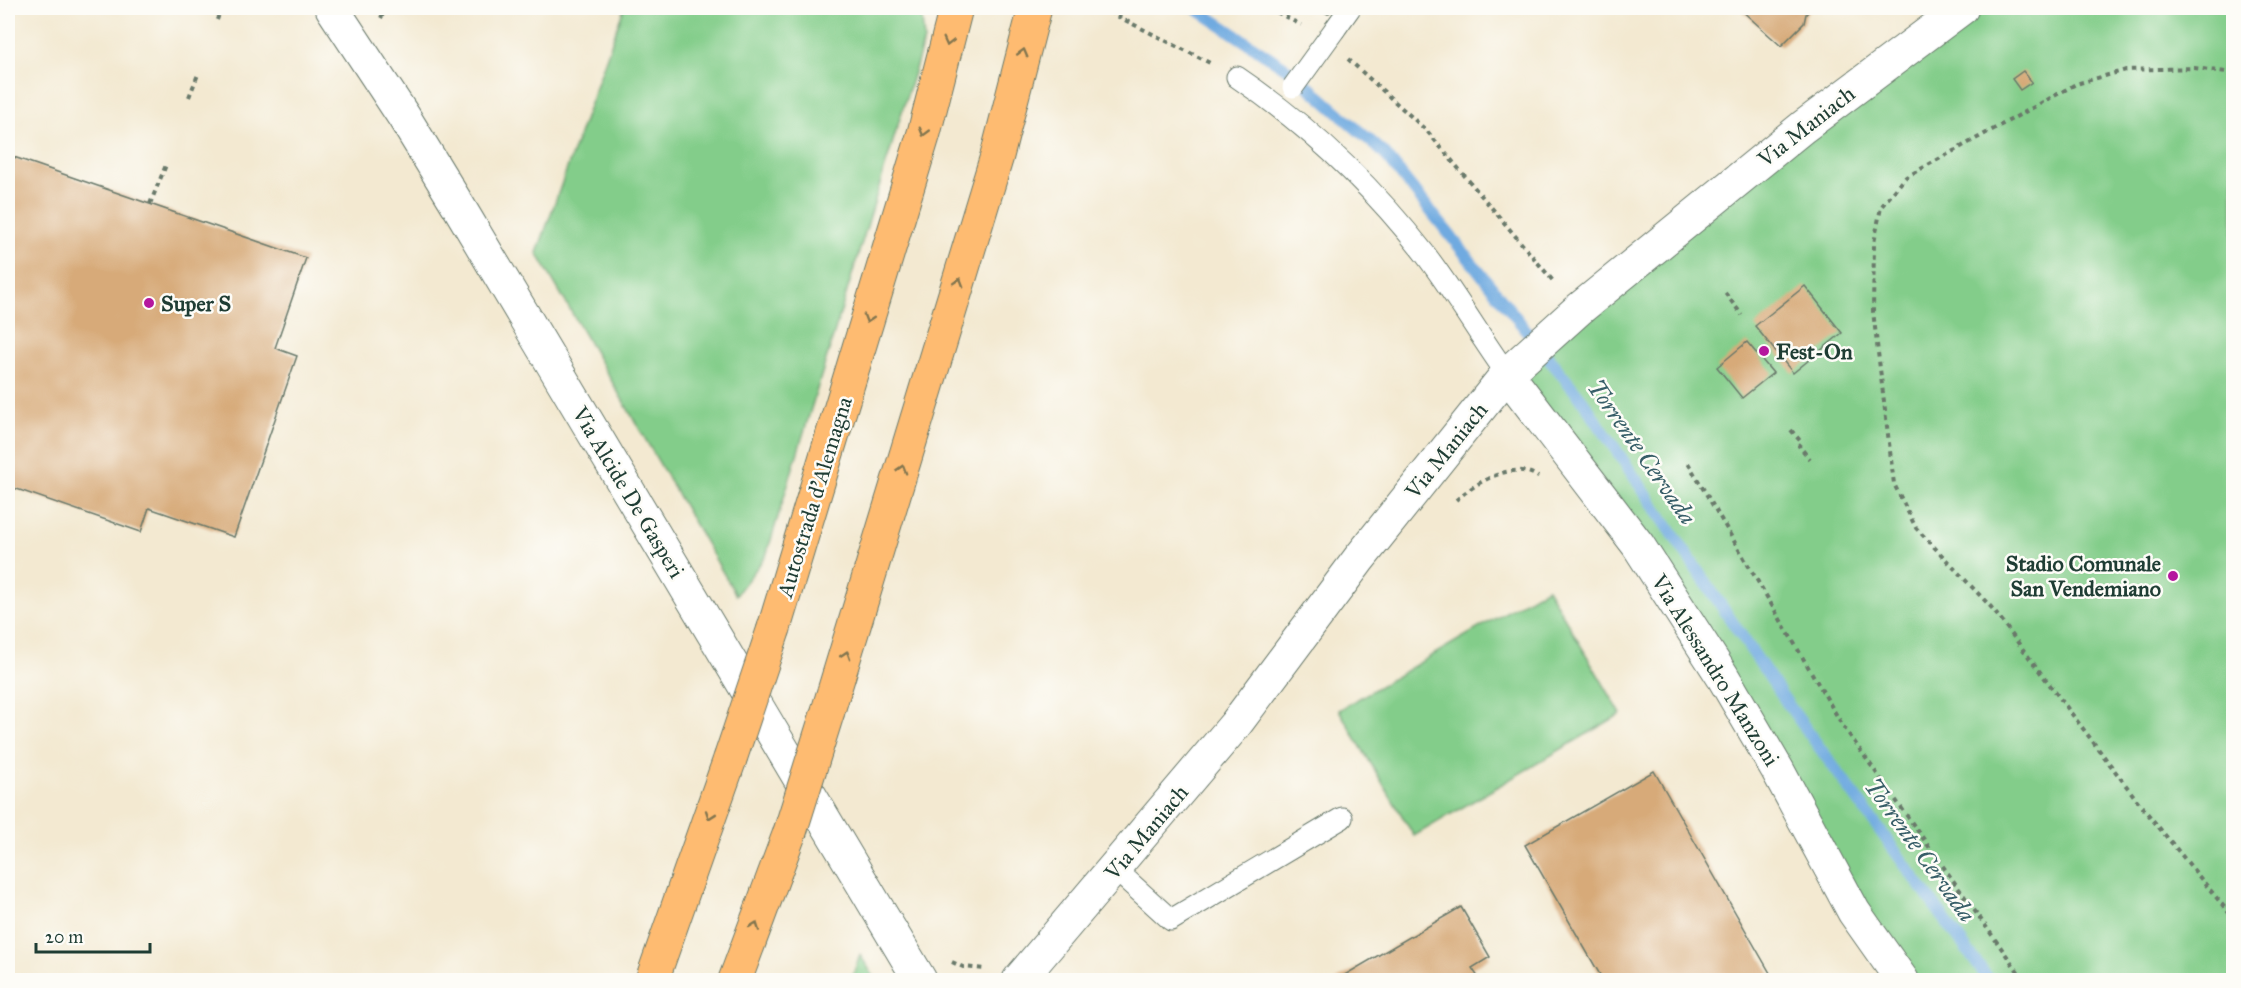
<svg xmlns="http://www.w3.org/2000/svg" width="2241" height="988" font-family="'IM FELL Great Primer',serif">
  <style>
    .green { fill: #83cd8a; stroke: #51855f; stroke-width: 1.5 }
    .lines { fill: none; stroke-linecap: round; stroke-linejoin: round }
    .stream { stroke: #70aae0; stroke-width: 12 }
    .building { fill: #d7aa79 }
    .service-casing { stroke: #69796b; stroke-width: 23 }
    .minor-casing { stroke: #69796b; stroke-width: 35 }
    .tertiary-casing { stroke: #69796b; stroke-width: 35 }
    .motorway-casing { stroke: #69796b; stroke-width: 35 }
    .path { stroke: #69796b; stroke-width: 4; stroke-dasharray: 4.5 4.5; stroke-linecap: butt }
    .service { stroke: #fff; stroke-width: 21 }
    .minor { stroke: #fff; stroke-width: 33 }
    .tertiary { stroke: #fff; stroke-width: 33 }
    .motorway { stroke: #febb71; stroke-width: 33 }
    .service-bridge-casing { stroke: #69796b; stroke-width: 23; stroke-linecap: butt }
    .motorway-bridge-casing { stroke: #69796b; stroke-width: 35; stroke-linecap: butt }
    .service-bridge { stroke: #fff; stroke-width: 21 }
    .motorway-bridge { stroke: #febb71; stroke-width: 33 }
    .oneway { stroke: #83764f }
    .poi-dot { fill: #b5179e; stroke: #fdfcf7; stroke-width: 2 }
    .labels { text-anchor: middle; stroke-width: 5; stroke-linejoin: round; paint-order: stroke }
    .street-label { font-size: 22px; fill: #1f3d34; stroke: #fdfcf7 }
    .poi-label { font-size: 22px; font-weight: bold; fill: #1f3d34; stroke: #fdfcf7; text-anchor: start }
    .water-label { font-size: 24px; font-style: italic; fill: #375e68; stroke: #fdfcf7 }
  </style>
  <rect width="100%" height="100%" fill="#fdfcf7"/>
  <filter id="ink" filterUnits="userSpaceOnUse"><feTurbulence type="fractalNoise" baseFrequency=".0167" numOctaves="2"/><feDisplacementMap in="SourceGraphic" scale="12" xChannelSelector="R" yChannelSelector="G"/><feConvolveMatrix kernelMatrix="1 2 1 2 8 2 1 2 1" color-interpolation-filters="sRGB"/></filter>
  <filter id="wash" filterUnits="userSpaceOnUse"><feTurbulence type="fractalNoise" baseFrequency=".008" numOctaves="4" result="noise"/><feDisplacementMap in="SourceGraphic" scale="24" xChannelSelector="R" yChannelSelector="G"/><feGaussianBlur stdDeviation="1.35" result="paint"/><feColorMatrix in="noise" values="0 0 0 0 0 0 0 0 0 0 0 0 0 0 0 0 0 1.4 0 .05"/><feComposite in="paint" operator="in"/></filter>
  <g filter="url(#wash)">
    <rect width="100%" height="100%" fill="#f3e9d1"/>
    <!-- green -->
    <path class="green" d="M624 8H921L924 40 766 556 736 595 537 253Z
      M1962 8H2233V980H1902L1777 769 1507 374Z
      M1547 588 1621 714 1414 836 1339 710Z
      M860 955 876 980H851Z"/>
    <g class="lines">
      <!-- stream -->
      <path class="stream" d="M1195 8 1293 73 1384 153 1583 401 1787 703 1989 980"/>
    </g>
    <g id="blocks">
      <!-- building -->
      <path class="building" d="M1317 8H1333L1328 14Z
        M1739 8H1812L1806 14 1804 23 1781 46Z
        M2023 71 2032 82 2020 90 2012 79Z
        M8 155 306 258 275 348 297 356 234 537 149 508 141 532 8 486Z
        M1805 286 1842 333 1793 373 1755 326Z
        M1747 342 1773 373 1742 398 1717 367Z
        M1654 771 1774 980H1603L1525 845Z
        M1461 907 1490 957 1472 968 1480 980H1336Z"/>
    </g>
  </g>
  <g filter="url(#ink)">
    <use href="#blocks" fill-opacity="0" stroke="#69796b" stroke-width="1.5"/>
    <g class="lines">
      <defs>
        <path id="service" d="M1335 29 1350 8
          M1237 77C1308 125 1372 186 1425 254 1454 292 1479 335 1507 374
          M1115 869 1171 920 1342 818"/>
        <path id="minor" d="M1507 374 1638 545 1723 677 1777 769 1854 912 1902 980"/>
        <path id="tertiary" d="M332 8 404 117 459 207 920 980
          M1019 980 1235 725 1359 559 1507 374 1578 310 1803 127 1962 8"/>
        <path id="motorway" d="M774 628 924 133 956 8
          M828 711 997 156 1035 8
          M652 980 730 759
          M735 980 790 832"/>
      </defs>
      <!-- service casing -->
      <use href="#service" class="service-casing"/>
      <!-- minor casing -->
      <use href="#minor" class="minor-casing"/>
      <!-- tertiary casing -->
      <use href="#tertiary" class="tertiary-casing"/>
      <!-- motorway casing -->
      <use href="#motorway" class="motorway-casing"/>
      <!-- path -->
      <path class="path" d="M1101 8 1212 64
        M1269 8 1301 25
        M381 18 386 8
        M217 20 221 8
        M1348 59 1427 131 1554 282
        M2234 73 2194 68 2126 70 2076 84 1906 177 1881 207 1874 243 1873 311 1894 484 1916 528 1991 607 2143 808 2234 919
        M189 97 199 72
        M150 204 166 165
        M1725 293 1742 315
        M1791 430 1802 443 1799 446 1810 459
        M1688 463 1843 726 2024 980
        M1456 500C1476 483 1513 459 1538 477
        M952 962 963 967 985 969"/>
      <!-- service -->
      <use href="#service" class="service"/>
      <!-- minor -->
      <use href="#minor" class="minor"/>
      <!-- tertiary -->
      <use href="#tertiary" class="tertiary"/>
      <!-- motorway -->
      <use href="#motorway" class="motorway"/>
      <defs>
        <path id="service-bridge" d="M1293 87 1335 29"/>
        <path id="motorway-bridge" d="M730 759 774 628
          M790 832 828 711"/>
      </defs>
      <!-- service-bridge casing -->
      <use href="#service-bridge" class="service-bridge-casing"/>
      <!-- motorway-bridge casing -->
      <use href="#motorway-bridge" class="motorway-bridge-casing"/>
      <!-- service-bridge -->
      <use href="#service-bridge" class="service-bridge"/>
      <!-- motorway-bridge -->
      <use href="#motorway-bridge" class="motorway-bridge"/>
    </g>
    <!-- one-way arrows -->
    <defs><path id="oneway-chevron" d="M-2-3.5L2.5 0L-2 3.5" fill="none" stroke-width="1.6" stroke-linecap="round" stroke-linejoin="round" transform="scale(1.5)"/></defs>
    <g class="oneway">
      <use href="#oneway-chevron" transform="translate(948 42) rotate(104)"/>
      <use href="#oneway-chevron" transform="translate(1023 53) rotate(-75)"/>
      <use href="#oneway-chevron" transform="translate(924 132) rotate(106)"/>
      <use href="#oneway-chevron" transform="translate(959 282) rotate(-73)"/>
      <use href="#oneway-chevron" transform="translate(868 319) rotate(107)"/>
      <use href="#oneway-chevron" transform="translate(902 469) rotate(-73)"/>
      <use href="#oneway-chevron" transform="translate(846 655) rotate(-72)"/>
      <use href="#oneway-chevron" transform="translate(710 815) rotate(109)"/>
      <use href="#oneway-chevron" transform="translate(755 926) rotate(-70)"/>
    </g>
  </g>
  <!-- markers -->
  <g class="poi-dot">
    <circle cx="149" cy="303" r="6"/>
    <circle cx="1764" cy="351" r="6"/>
    <circle cx="2173" cy="576" r="6"/>
  </g>
  <g class="labels">
    <!-- street labels -->
    <g class="street-label">
      <text transform="translate(1806 126) rotate(-38)" y="8">Via Maniach</text>
      <text transform="translate(1446 450) rotate(-51)" y="8">Via Maniach</text>
      <text transform="translate(629 492) rotate(59)" y="8">Via Alcide De Gasperi</text>
      <text transform="translate(814 497) rotate(-73)" y="8">Autostrada d'Alemagna</text>
      <text transform="translate(1716 670) rotate(58)" y="8">Via Alessandro Manzoni</text>
      <text transform="translate(1146 832) rotate(-50)" y="8">Via Maniach</text>
    </g>
    <!-- poi labels -->
    <g class="poi-label">
      <text x="161" y="311">Super S</text>
      <text x="1776" y="359">Fest-On</text>
      <text x="2161" y="571" text-anchor="end">Stadio Comunale<tspan x="2161" dy="25">San Vendemiano</tspan></text>
    </g>
    <!-- water labels -->
    <g class="water-label">
      <text transform="translate(1642 452) rotate(55)" y="8">Torrente Cervada</text>
      <text transform="translate(1920 850) rotate(54)" y="8">Torrente Cervada</text>
    </g>
  </g>
  <!-- margin -->
  <rect width="2241" height="988" fill="none" stroke="#fdfcf7" stroke-width="30"/>
  <!-- scale -->
  <path d="M36 943v9h114v-9" fill="none" stroke="#1f3d34" stroke-width="3"/>
  <text x="45" y="943" font-size="18" fill="#1f3d34" stroke="#fdfcf7" stroke-width="4.5" paint-order="stroke">20 m</text>
</svg>
